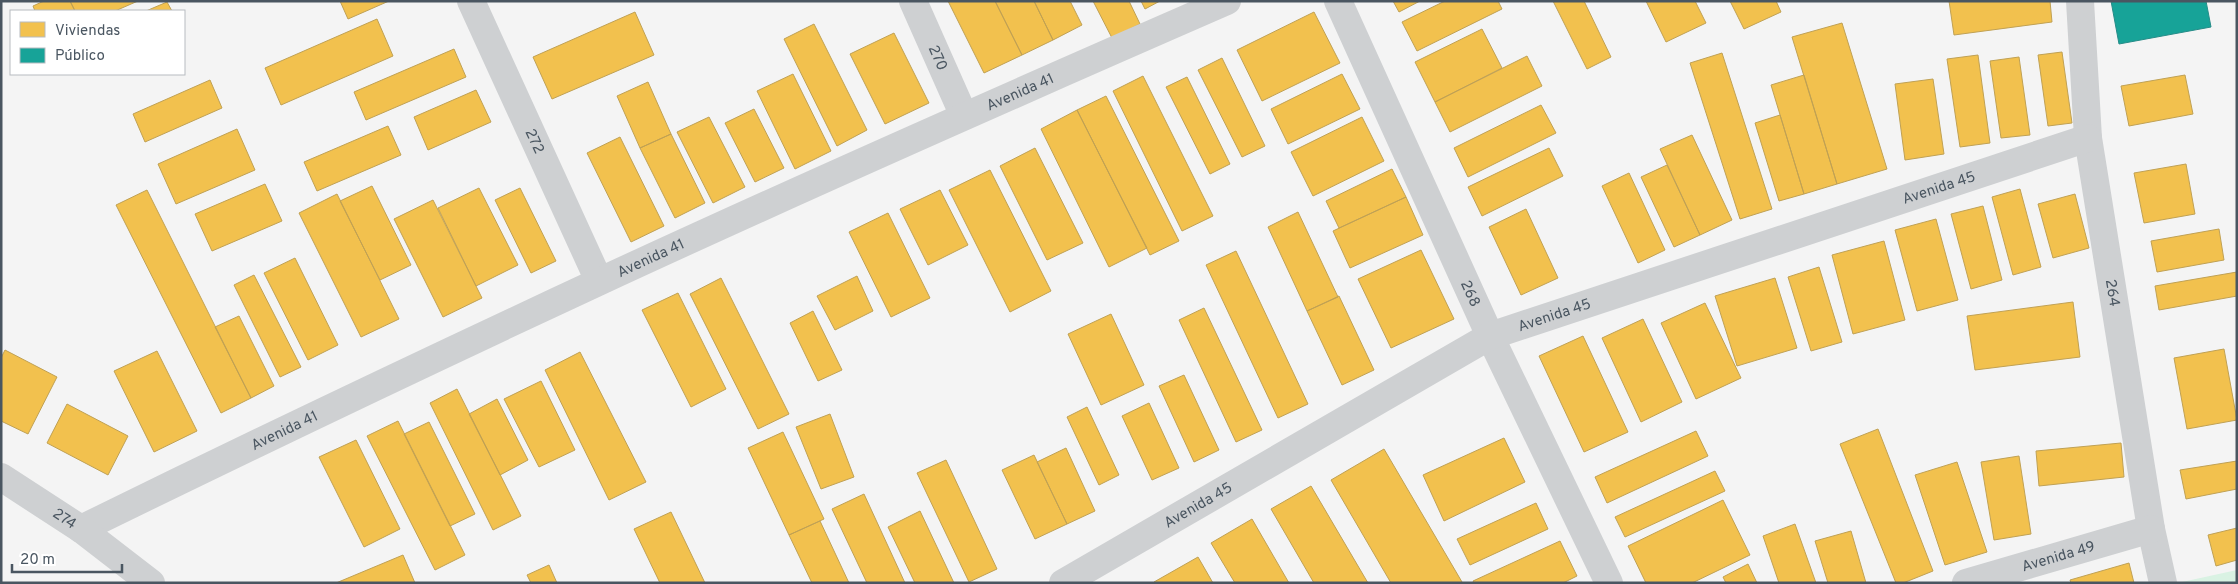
<svg xmlns="http://www.w3.org/2000/svg" width="2238" height="584" font-family="Overpass,sans-serif">
  <style>
    .green { fill: #d9f2e3 }
    .homes { fill: #f2c14e; stroke: #c0a154 }
    .public { fill: #17a398; stroke: #268c88 }
    .lines { fill: none; stroke-linecap: round; stroke-linejoin: round }
    .minor { stroke: #ced0d2; stroke-width: 28 }
    .tertiary { stroke: #ced0d2; stroke-width: 28 }
    .labels { text-anchor: middle; stroke-width: 5; stroke-linejoin: round; paint-order: stroke }
    .street-label { font-size: 15px; fill: #4a5661; stroke: #fff }
  </style>
  <rect width="100%" height="100%" fill="#f4f4f4"/>
  <!-- green -->
  <path class="green" d="M2237 570V583H2182V582Z"/>
  <!-- homes -->
  <path class="homes" d="M44 1H70L75 11H35L33 6Z
    M70 1H138L115 11H75Z
    M340 1H389L348 19Z
    M948 1H995L1022 55 984 73Z
    M995 1H1034L1053 40 1022 55Z
    M1034 1H1070L1082 25 1053 40Z
    M1093 1H1129L1140 24 1112 38Z
    M1141 1H1160L1145 9Z
    M1393 1H1420L1399 12Z
    M1445 1H1498L1502 9 1417 51 1402 22Z
    M1553 1H1584L1611 57 1587 69Z
    M1646 1H1695L1706 23 1666 42Z
    M1730 1H1776L1781 12 1744 29Z
    M1949 1H2050L2052 22 1954 35Z
    M167 2 172 11H146Z
    M635 12 654 55 552 99 533 57Z
    M1314 12 1340 63 1262 101 1237 50Z
    M377 19 393 56 281 105 265 68Z
    M1842 23 1887 169 1837 184 1792 37Z
    M814 24 867 130 837 146 784 39Z
    M1482 29 1502 68 1435 102 1415 62Z
    M894 33 929 103 885 124 850 54Z
    M454 49 466 77 366 120 354 92Z
    M2062 52 2072 123 2048 126 2038 55Z
    M1722 53 1772 209 1740 219 1690 63Z
    M1978 55 1990 143 1960 147 1947 59Z
    M1527 56 1542 86 1450 132 1435 102Z
    M2019 57 2030 135 2001 138 1990 61Z
    M1222 58 1265 146 1242 157 1198 70Z
    M793 74 831 151 795 169 757 91Z
    M1342 74 1360 109 1288 144 1271 109Z
    M1804 75 1837 184 1804 194 1771 85Z
    M2185 75 2193 114 2129 126 2121 86Z
    M1143 76 1213 216 1182 231 1113 91Z
    M1187 77 1230 164 1210 174 1166 87Z
    M1933 79 1944 154 1905 160 1895 84Z
    M210 80 222 108 145 142 133 114Z
    M648 82 671 134 640 148 617 96Z
    M476 90 491 122 428 150 414 117Z
    M1106 96 1179 241 1150 255 1077 110Z
    M1541 105 1556 133 1468 177 1454 148Z
    M754 109 784 168 755 182 725 123Z
    M1077 110 1147 248 1109 267 1041 129Z
    M1780 115 1804 194 1779 201 1755 123Z
    M709 117 745 187 713 203 677 132Z
    M1362 117 1384 161 1313 196 1291 152Z
    M388 126 401 155 317 191 304 162Z
    M237 129 255 170 176 204 158 164Z
    M671 134 705 203 675 218 640 148Z
    M1692 135 1732 220 1700 235 1660 149Z
    M620 137 664 226 631 242 587 153Z
    M1035 148 1083 243 1047 260 1000 166Z
    M1549 148 1563 176 1482 216 1468 187Z
    M2186 164 2195 214 2144 223 2134 173Z
    M1667 165 1700 235 1674 247 1641 177Z
    M1392 169 1406 197 1339 228 1326 201Z
    M990 170 1051 291 1010 312 949 190Z
    M1629 173 1665 250 1638 263 1602 186Z
    M265 184 282 221 212 251 195 214Z
    M372 186 411 265 380 280 340 201Z
    M479 188 518 265 476 286 438 208Z
    M520 188 556 261 531 273 495 200Z
    M2020 189 2041 267 2013 275 1992 197Z
    M147 190 251 398 221 413 116 205Z
    M940 190 968 245 928 265 900 209Z
    M337 194 399 319 361 337 299 213Z
    M2075 194 2089 248 2053 258 2038 204Z
    M1406 197 1423 235 1350 268 1333 231Z
    M433 200 482 298 443 317 394 219Z
    M1983 206 2002 280 1971 289 1951 214Z
    M1526 209 1558 278 1521 295 1489 227Z
    M1298 212 1338 297 1307 311 1268 227Z
    M888 213 930 298 891 317 849 232Z
    M1936 219 1958 300 1917 311 1895 230Z
    M2219 229 2224 260 2157 272 2151 241Z
    M1884 241 1905 320 1853 334 1832 255Z
    M1421 250 1454 319 1391 348 1358 279Z
    M1236 251 1308 404 1278 418 1206 265Z
    M295 258 338 345 308 360 264 273Z
    M1819 267 1842 342 1811 351 1788 277Z
    M2237 272V296L2159 310 2155 286Z
    M254 275 301 367 280 377 234 285Z
    M857 276 873 311 835 330 817 296Z
    M721 278 789 414 758 429 690 294Z
    M1775 278 1797 348 1737 366 1715 296Z
    M678 293 726 389 691 407 642 310Z
    M1339 296 1374 370 1342 385 1307 311Z
    M2073 302 2080 357 1975 370 1967 316Z
    M1705 303 1741 378 1696 399 1661 323Z
    M1204 308 1262 430 1236 442 1179 320Z
    M813 311 842 370 818 381 790 323Z
    M1111 314 1144 385 1101 405 1068 334Z
    M239 316 274 386 251 398 215 327Z
    M1643 319 1682 402 1641 422 1602 338Z
    M1583 336 1628 432 1584 452 1539 356Z
    M2224 349 2237 420 2187 429 2174 358Z
    M5 350 57 377 28 434 1 421V358Z
    M157 351 197 431 154 452 114 371Z
    M580 352 646 482 609 500 545 370Z
    M1184 375 1219 450 1194 462 1159 386Z
    M541 381 575 450 539 467 504 399Z
    M457 389 521 516 493 530 430 403Z
    M497 399 528 460 500 475 469 414Z
    M1149 403 1179 468 1152 480 1122 416Z
    M67 404 128 436 108 475 47 443Z
    M1087 407 1119 475 1099 485 1067 417Z
    M830 414 854 477 821 489 796 427Z
    M398 421 465 555 435 570 367 436Z
    M429 422 475 514 450 526 404 434Z
    M1878 429 1933 571 1903 583H1896L1840 444Z
    M1696 431 1708 456 1607 503 1595 477Z
    M783 432 824 519 789 535 748 448Z
    M1504 438 1525 482 1444 521 1423 475Z
    M356 440 400 529 364 547 319 457Z
    M2121 443 2124 477 2039 486 2036 451Z
    M1066 448 1095 511 1067 524 1037 462Z
    M1384 449 1462 582 1460 583H1391L1331 480Z
    M1034 455 1067 524 1035 539 1002 470Z
    M2019 456 2031 534 1994 540 1981 462Z
    M946 460 997 569 969 582 917 473Z
    M2237 461V489L2186 499 2180 470Z
    M1957 462 1987 552 1945 565 1915 475Z
    M1715 471 1725 491 1625 537 1615 517Z
    M1311 486 1368 583H1314L1271 509Z
    M864 494 905 583H867L832 509Z
    M1723 500 1750 555 1692 583H1646L1628 546Z
    M1536 503 1548 529 1470 565 1457 539Z
    M920 511 954 583H915L888 527Z
    M671 512 705 583H660L634 529Z
    M1252 519 1289 583H1235L1211 543Z
    M820 521 849 583H812L789 535Z
    M1795 524 1816 583H1779L1763 536Z
    M2237 528V560L2216 566 2208 535Z
    M1851 531 1866 583H1828L1815 541Z
    M1560 541 1577 576 1563 583H1474L1473 581Z
    M403 555 415 583H336Z
    M1198 557 1213 583H1154V582Z
    M2129 563 2134 583H2071L2070 580Z
    M1748 564 1757 583H1726L1723 577Z
    M549 565 557 583H531L527 575Z"/>
  <!-- public -->
  <path class="public" d="M2111 1H2206L2211 27 2119 44Z"/>
  <g class="lines">
    <!-- minor -->
    <g class="minor">
      <path id="s1" d="M471 1 599 281"/>
      <path id="s2" d="M913 1 964 116"/>
      <path id="s3" d="M1338 1 1490 336 1609 583"/>
      <path id="s4" d="M2080 1 2088 138 2151 529 2163 583"/>
      <path id="s5" d="M81 529C252 445 424 363 596 283 805 186 1016 93 1227 1"/>
      <path id="s6" d="M1063 583 1490 336 2088 138"/>
      <path id="s7" d="M1966 583 2151 529"/>
    </g>
    <!-- tertiary -->
    <path class="tertiary" id="s8" d="M1 477 81 529 151 583"/>
  </g>
  <g class="labels">
    <!-- street labels -->
    <g class="street-label">
      <text dy="5" stroke="none"><textPath href="#s2" startOffset="62">270</textPath></text>
      <text dy="5" stroke="none"><textPath href="#s5" startOffset="1036">Avenida 41</textPath></text>
      <text dy="5" stroke="none"><textPath href="#s1" startOffset="154">272</textPath></text>
      <text dy="5" stroke="none"><textPath href="#s6" startOffset="966">Avenida 45</textPath></text>
      <text dy="5" stroke="none"><textPath href="#s5" startOffset="631">Avenida 41</textPath></text>
      <text dy="5" stroke="none"><textPath href="#s3" startOffset="321">268</textPath></text>
      <text dy="5" stroke="none"><textPath href="#s4" startOffset="294">264</textPath></text>
      <text dy="5" stroke="none"><textPath href="#s6" startOffset="561">Avenida 45</textPath></text>
      <text dy="5" stroke="none"><textPath href="#s5" startOffset="226">Avenida 41</textPath></text>
      <text dy="5" stroke="none"><textPath href="#s6" startOffset="156">Avenida 45</textPath></text>
      <text dy="5" stroke="none"><textPath href="#s8" startOffset="76">274</textPath></text>
      <text dy="5" stroke="none"><textPath href="#s7" startOffset="96">Avenida 49</textPath></text>
    </g>
  </g>
  <!-- border -->
  <rect width="2238" height="584" fill="none" stroke="#4a5661" stroke-width="5"/>
  <!-- legend -->
  <rect x="10" y="10" width="175" height="65" fill="#ffffff" stroke="#b7bbc0"/>
  <rect x="20" y="22" width="25" height="15" fill="#f2c14e" stroke="#b7bbc0"/>
  <text x="55" y="35" font-size="15" fill="#4a5661">Viviendas</text>
  <rect x="20" y="48" width="25" height="15" fill="#17a398" stroke="#b7bbc0"/>
  <text x="55" y="60" font-size="15" fill="#4a5661">Público</text>
  <!-- scale -->
  <path d="M12 564v8h110v-8" fill="none" stroke="#4a5661" stroke-width="2.5"/>
  <text x="20" y="564" font-size="15" fill="#4a5661" stroke="#ffffff" stroke-width="4" paint-order="stroke">20 m</text>
</svg>
